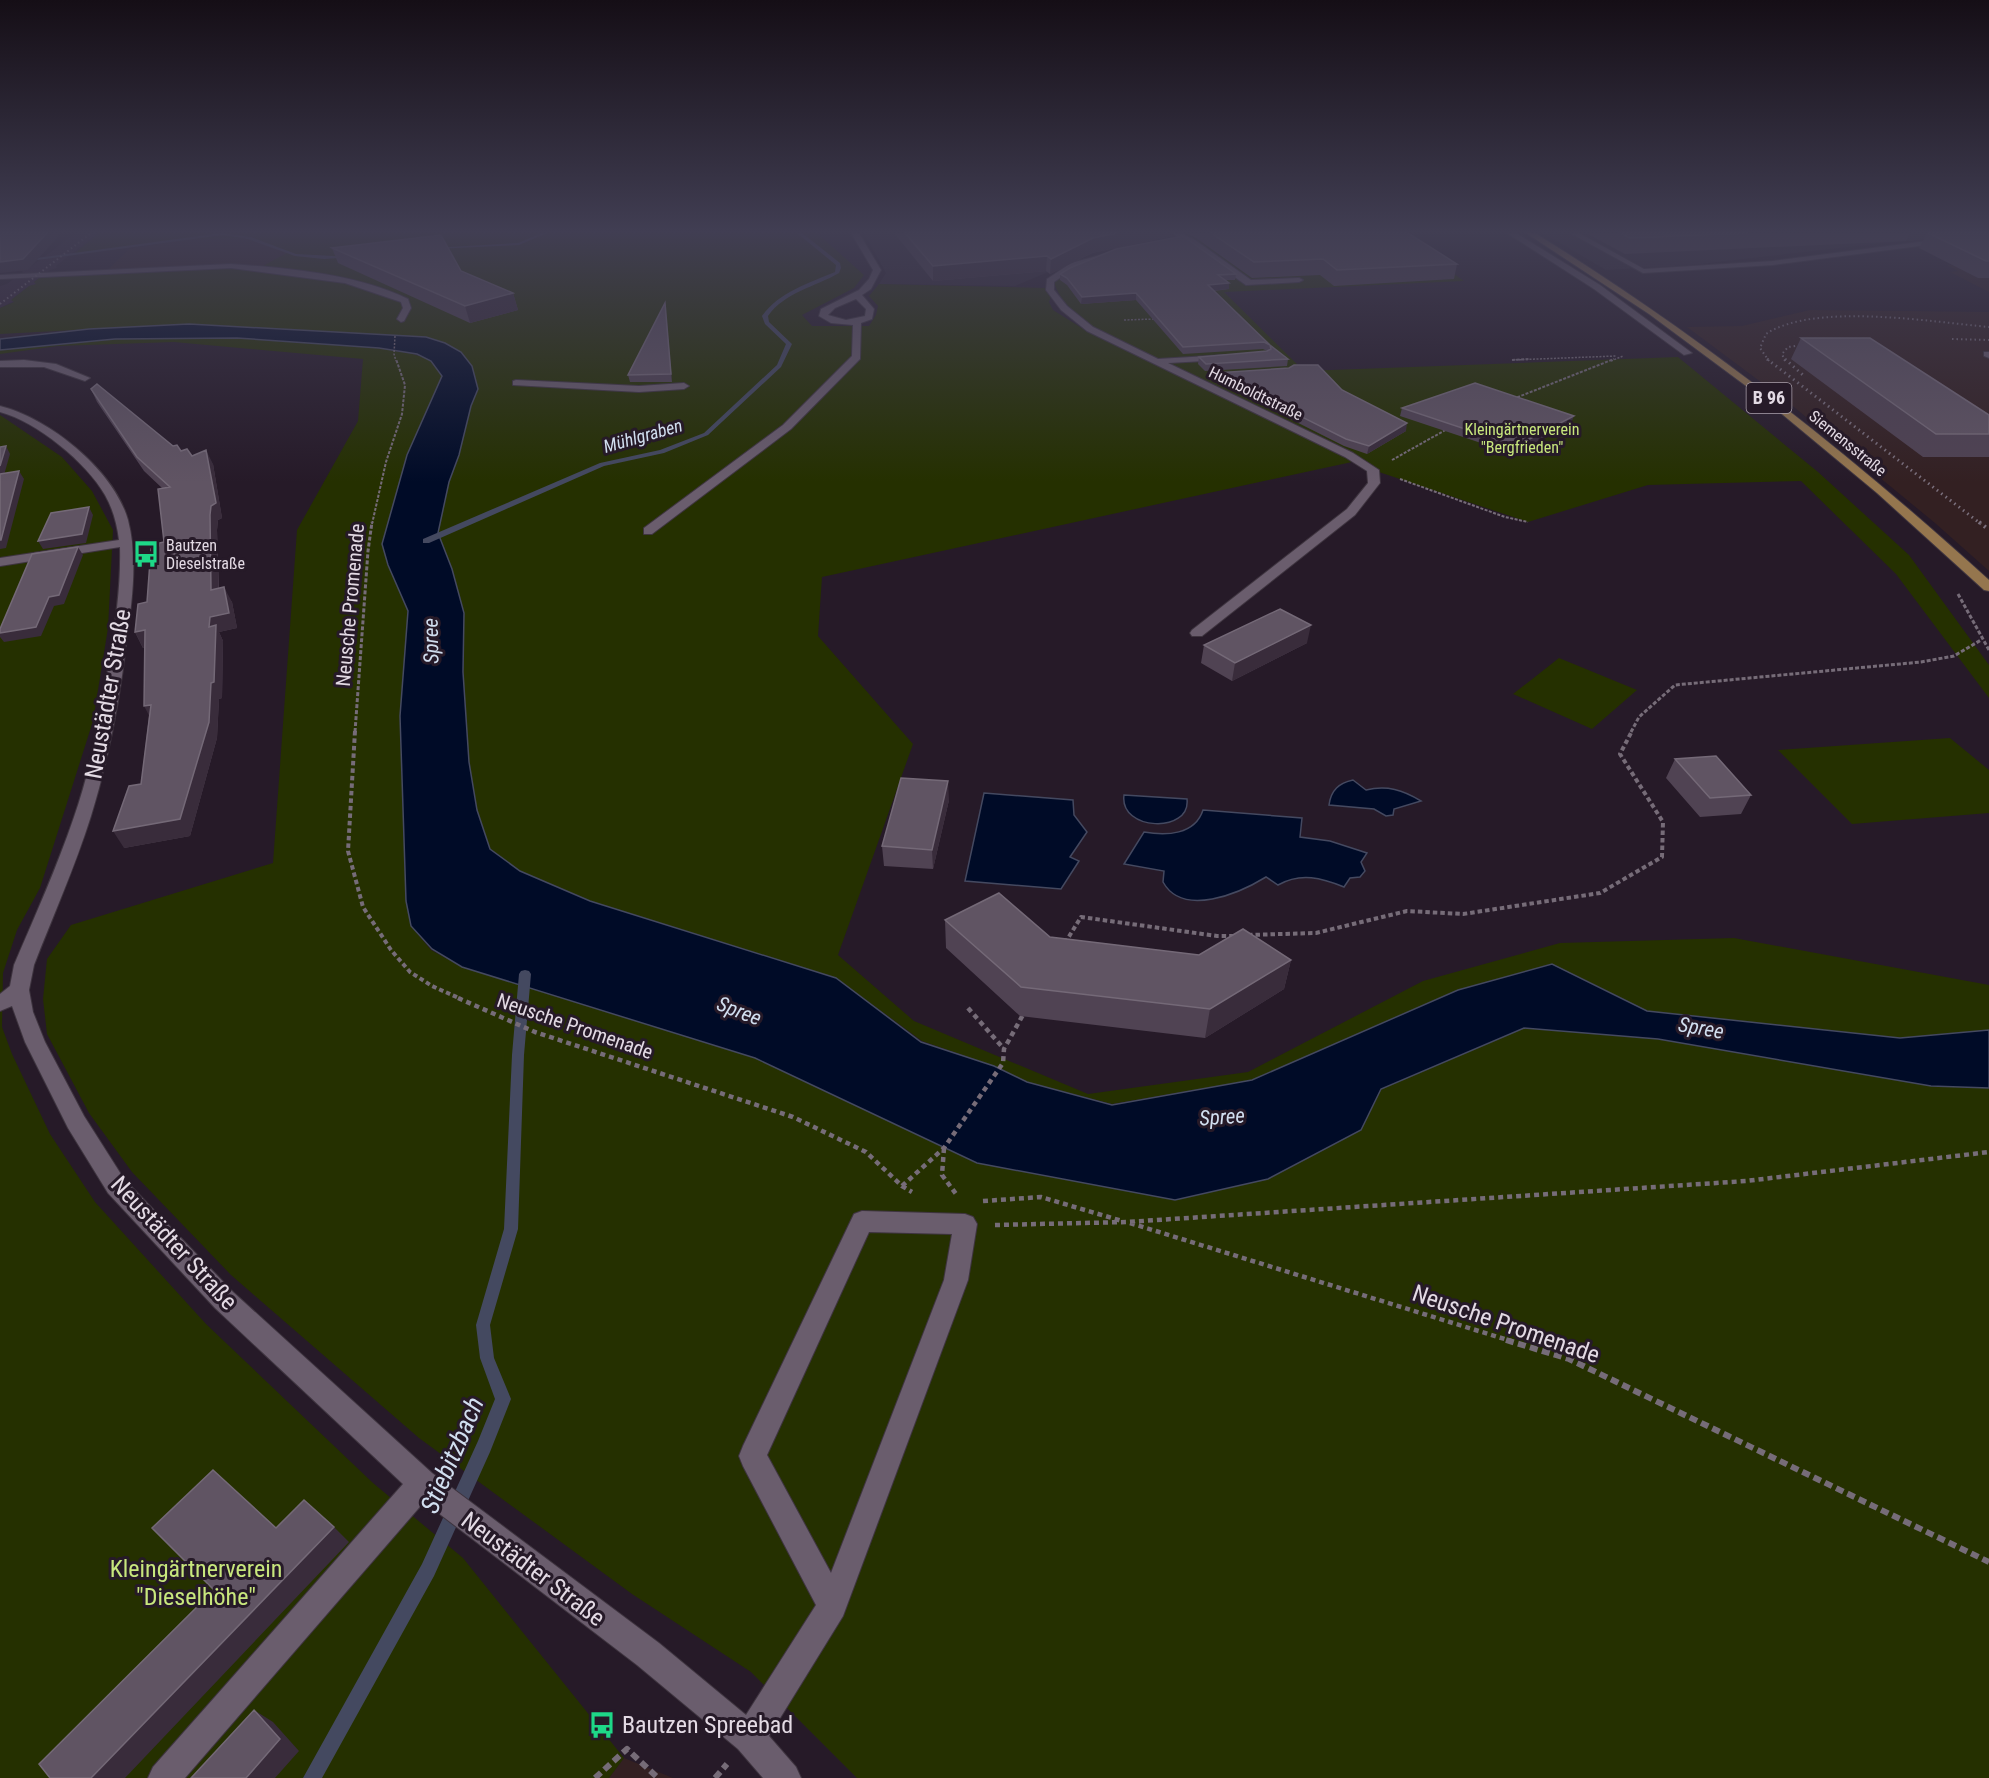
<svg xmlns="http://www.w3.org/2000/svg" width="1989" height="1778" font-family="'Roboto Condensed',sans-serif">
  <style>
    .commercial { fill: #302634 }
    .industrial { fill: #332022 }
    .built { fill: #322235 }
    .green { fill: #253000 }
    .water { fill: #000b27; stroke: #444960; stroke-width: 1.5 }
    .lines { fill: none; stroke-linecap: round; stroke-linejoin: round }
    .stream { fill: #444960; fill-rule: evenodd }
    .minor-casing { stroke: #3e343f; stroke-width: 2 }
    .major-casing { stroke: #3e343f; stroke-width: 2 }
    .path-far5 { stroke: #766c78; stroke-width: 1.5; stroke-dasharray: 2 1.5; stroke-linecap: butt }
    .path-far4 { stroke: #766c78; stroke-width: 2; stroke-dasharray: 3 1.5; stroke-linecap: butt }
    .path-far3 { stroke: #766c78; stroke-width: 3; stroke-dasharray: 4 2; stroke-linecap: butt }
    .path-far2 { stroke: #766c78; stroke-width: 4; stroke-dasharray: 4.5 3; stroke-linecap: butt }
    .path-far1 { stroke: #766c78; stroke-width: 4.5; stroke-dasharray: 5 4; stroke-linecap: butt }
    .path { stroke: #766c78; stroke-width: 6; stroke-dasharray: 8 4.5; stroke-linecap: butt }
    .minor { fill: #6a5d6d; fill-rule: evenodd }
    .major { fill: #95764e; fill-rule: evenodd }
    .rail-far2 { stroke: #7b707d; stroke-width: 2; stroke-dasharray: 1.5 3; stroke-linecap: butt }
    .rail-far1 { stroke: #7b707d; stroke-width: 3; stroke-dasharray: 1.5 4; stroke-linecap: butt }
    .rail { stroke: #7b707d; stroke-width: 4; stroke-dasharray: 2 4.5; stroke-linecap: butt }
    .wall { fill: #504353 }
    .shaded-wall { fill: #392c3b }
    .building { fill: #605463; stroke: #746977; stroke-width: 1.5 }
    .labels { text-anchor: middle; stroke-width: 6; stroke-linejoin: round; paint-order: stroke }
    .far-street-label { font-size: 16px; fill: #e3dae4; stroke: #261a28 }
    .far-park-label { font-size: 16px; fill: #c8e77d; stroke: #261a28 }
    .far-poi-label { font-size: 16px; fill: #e3dae4; stroke: #261a28; text-anchor: start }
    .shield { fill: #261a28; stroke: #aaa0ac; stroke-width: 1.5 }
    .shield-label { font-size: 18px; font-weight: bold; fill: #e3dae4 }
    .far-water-label { font-size: 18px; font-style: italic; fill: #d1deef; stroke: #261a28 }
    .street-label { font-size: 20px; fill: #e3dae4; stroke: #261a28 }
    .water-label { font-size: 21px; font-style: italic; fill: #d1deef; stroke: #261a28 }
    .near-street-label { font-size: 24px; fill: #e3dae4; stroke: #261a28 }
    .near-park-label { font-size: 24px; fill: #c8e77d; stroke: #261a28 }
    .near-poi-label { font-size: 24px; fill: #e3dae4; stroke: #261a28; text-anchor: start }
    .near-water-label { font-size: 26px; font-style: italic; fill: #d1deef; stroke: #261a28 }
  </style>
  <rect width="100%" height="100%" fill="#261a28"/>
  <!-- commercial -->
  <path class="commercial" d="M864 233H1168L1170 234 1164 238 1096 252 1015 286 879 284 886 273Z
    M1543 233H1970L1692 265 1606 270Z"/>
  <!-- industrial -->
  <path class="industrial" d="M249 238 288 253 259 268 107 271 129 249 190 239Z
    M1947 265H1989V292L1950 272 1958 271Z
    M1810 310 1989 312V571L1935 523 1789 403 1687 327 1742 326Z
    M624 1758 673 1778H609Z"/>
  <!-- built -->
  <path class="built" d="M76 233H98L56 266 57 268 50 270 34 282 36 284 29 286 12 299 14 301 0 308V286L7 284 23 272 21 270 29 268Z"/>
  <!-- green -->
  <path class="green" d="M99 233H817L864 275 854 288 802 315 812 326H869L876 315 878 306 869 296 879 284 1046 288 1051 296 1049 302 1053 310 1085 330 1337 451 1352 462 822 577 818 636 913 744 838 955 914 1021 1088 1094 1248 1072 1423 981 1560 943 1734 938 1989 985V1030L1900 1038 1647 1011 1552 964 1458 990 1252 1080 1112 1104 1027 1082 994 1066 922 1041 836 978 590 901 520 871 490 849 477 810 469 762 463 672 464 613 452 569 438 533 449 482 459 455 471 406 478 389 426 337 189 324 0 334V308L14 302 11 300 29 286 36 284 34 282 44 274 147 269 259 268 287 253 249 238 190 239 74 254Z
    M1183 233H1397L1464 281 1224 292 1304 371 1678 357 1818 472 1909 555 1989 665V698L1896 574 1801 481 1648 485 1528 522 1373 470 1097 329C1080 319 1059 301 1054 282L1061 275 1189 237Z
    M237 338C270 340 411 345 431 361 435 365 438 371 442 376L407 455 382 544 388 565 408 611 400 716 406 901 411 926 431 950 462 967 755 1058 977 1163 1360 1130 1381 1089 1524 1028 1658 1039 1931 1086 1989 1088V1778H857L751 1672 632 1594 419 1438 231 1275 132 1172 89 1113 47 1034 43 999 47 959 71 925 273 863 297 530 358 421 363 359 174 342 58 346 0 354V350L114 339Z
    M0 415 62 457 92 491 113 530 108 628 93 721 40 888 17 930 3 973 2 1027 12 1054 50 1134 95 1202 206 1324 373 1483 463 1558 624 1758 609 1778H0Z
    M1559 658 1637 690 1592 729 1513 694Z
    M1950 738 1989 770V813L1852 824 1778 750Z"/>
  <!-- water -->
  <path class="water" d="M189 324 426 337 445 343 461 352 472 366 478 389 471 406 459 455 449 482 438 533 452 569 464 613 463 672 469 762 477 810 490 849 520 871 590 901 836 978 921 1042 994 1066 1027 1082 1112 1105 1252 1080 1458 990 1552 964 1647 1011 1900 1038 1989 1030V1088L1931 1086 1658 1039 1524 1028 1381 1089 1361 1130 1268 1179 1175 1200 977 1163 755 1058 462 967 432 949 411 926 406 901 400 716 408 611 388 565 382 544 407 455 442 376 431 361 417 354 379 348 237 338 115 339 0 350V339L89 329Z
    M1353 780 1366 790C1387 785 1403 790 1421 801L1394 809 1393 815 1386 816 1374 809 1329 805C1331 790 1339 783 1353 780Z
    M984 793 1073 800 1074 815 1087 832 1070 857 1079 861 1061 889 965 881Z
    M1124 795 1187 799C1191 834 1119 831 1124 795Z
    M1203 810 1302 818 1300 837 1330 841 1367 853 1361 862 1365 871 1360 877 1350 878 1344 887C1322 878 1301 872 1278 885L1266 877C1240 893 1183 918 1163 882L1164 871 1124 864 1144 832C1166 836 1195 835 1203 810Z"/>
  <g class="lines">
    <!-- stream -->
    <path class="stream" d="M221 233 251 237 296 254 352 257 324 259 295 256 248 239 223 235 0 265V263Z
      M542 233H547L519 245 434 249 432 248 518 243Z
      M797 233H802L840 263 841 268 839 273C815 287 785 292 768 316L769 322 792 344 781 367 708 435 664 453 604 466 429 543H423V539L600 463 660 450 704 433 777 365 786 344 765 324 762 316C779 292 809 283 835 272L836 265Z
      M525 970 529 971 531 974 524 1055 518 1229 490 1325 494 1358 511 1399 490 1452 434 1576 322 1778H303L422 1564 478 1441 495 1399 480 1358 476 1325 504 1229 512 1055 519 974 521 971Z"/>
    <defs>
      <path id="minor" d="M851 233H859L881 270 871 289 862 295 874 309 872 319 861 323 860 359 791 429 652 534H644V528L783 425 852 356 853 325 831 323 819 316 821 309 859 290 869 279 873 270ZM856 299 866 309 865 316 846 320 828 315 835 308Z
        M1172 233H1181L1195 240 1251 280 1299 278 1303 280 1299 282 1246 285Z
        M1507 233H1516L1600 285 1692 353 1684 355 1594 289Z
        M1570 233H1579L1644 269 1773 261 1988 233 1989 237 1773 265 1643 273Z
        M1119 250 1123 252 1122 254 1077 266 1054 282V290L1067 306 1093 327 1158 359 1225 355V359L1222 360 1168 363 1353 453 1379 470 1380 483 1355 515 1202 636H1192L1190 633 1192 630 1347 509 1368 483 1367 471 1345 457 1087 331 1061 310 1046 290 1047 279 1071 263Z
        M231 264C287 268 357 274 408 299L411 308 404 321 401 322 397 319 403 308 401 302 345 283 231 268 0 279V275Z
        M1984 352H1989V358L1984 356Z
        M24 360 56 364 90 378 85 381 44 367H0V361Z
        M516 380 639 386 684 383 689 386 684 389 639 392 513 385V381Z
        M0 406C49 418 114 470 128 520 138 558 132 600 127 638 120 698 109 758 91 816 75 867 53 916 34 965L29 990 33 1012 45 1042 84 1116 124 1179 233 1292 432 1473 659 1643 746 1715 816 1605 743 1466 739 1456 743 1446 854 1214 862 1211 965 1214 973 1217 977 1224 968 1280 843 1616 769 1736 796 1767 801 1778H763L738 1749 637 1665 424 1502 185 1778H148L153 1767 403 1484 215 1308 108 1193 68 1128 25 1042 12 1006 0 1011V994L10 986 14 965C35 916 57 867 74 817 92 765 102 711 110 656 116 620 121 584 120 547L0 566V558L119 540C117 524 113 509 105 495 86 462 37 422 0 412ZM869 1232 952 1234 944 1280 831 1573 767 1455Z"/>
      <path id="major" d="M1526 233H1535C1698 334 1847 451 1989 580V591L1984 590 1877 493 1765 400 1649 314Z"/>
    </defs>
    <!-- minor casing -->
    <use href="#minor" class="minor-casing"/>
    <!-- major casing -->
    <use href="#major" class="major-casing"/>
    <!-- path-far5 -->
    <path class="path-far5" d="M1124 320 1155 319
      M395 336 394 354 396 361
      M1512 360 1616 356
      M1611 361 1623 356"/>
    <!-- path-far4 -->
    <path class="path-far4" d="M1512 360 1529 359
      M1513 399 1614 359
      M1392 460 1449 428
      M1400 479 1505 517 1528 522
      M372 524 386 462 402 414 405 385 396 359"/>
    <!-- path-far3 -->
    <path class="path-far3" d="M1958 594 1989 650
      M355 732 368 551 372 522
      M1631 732 1639 717 1675 685 1921 662 1954 656 1981 640"/>
    <!-- path-far2 -->
    <path class="path-far2" d="M355 731 348 851 363 907 391 950 410 972 432 986 461 999
      M1248 935 1316 933 1407 911 1463 914 1600 893 1662 857 1663 822 1620 754 1632 731
      M1065 943 1081 917 1217 936H1234"/>
    <!-- path-far1 -->
    <path class="path-far1" d="M458 998 535 1032 793 1117 866 1152 902 1186 912 1192
      M968 1008 1004 1049
      M944 1148 942 1175 956 1194
      M902 1186 944 1148 1003 1063 1004 1049 1024 1013
      M983 1201 1041 1197 1122 1221
      M1130 1223 1511 1341
      M995 1225 1127 1222 1746 1181 1989 1152"/>
    <!-- path -->
    <path class="path" d="M1506 1340 1569 1359 1989 1562
      M595 1778 627 1749 658 1778
      M715 1778 727 1764"/>
    <!-- minor -->
    <use href="#minor" class="minor"/>
    <!-- major -->
    <use href="#major" class="major"/>
    <!-- rail-far2 -->
    <path class="rail-far2" d="M0 304 91 233
      M1952 339 1989 340
      M1769 361 1760 348 1766 334C1814 302 1932 322 1989 327
      M1785 361 1782 354 1788 347 1803 345"/>
    <!-- rail-far1 -->
    <path class="rail-far1" d="M1767 359 1981 524
      M1785 359 1804 376"/>
    <!-- rail -->
    <path class="rail" d="M1979 522 1989 530"/>
  </g>
  <!-- wall -->
  <path class="wall" d="M894 233H1172V236L1092 253 1050 274 1046 271 933 281Z
    M1186 233H1408L1457 264 1454 279 1334 286 1320 275 1252 278 1196 238Z
    M1586 233H1989V278H1978L1919 248 1924 239 1906 241 1625 254Z
    M332 248 461 271 513 293 518 310 470 323 338 263Z
    M1060 274H1236L1235 280H1226L1229 283V289L1214 291 1270 345 1269 350 1270 345 1288 359 1287 366 1205 371 1198 364 1199 357 1267 351 1263 349 1183 354 1136 300 1081 304 1067 285 1060 280Z
    M665 303 672 382H630L628 375Z
    M1801 338 1989 415V457H1923L1791 359Z
    M1214 373 1342 390 1406 431 1367 454 1344 446 1213 380Z
    M91 389 173 446 181 451 213 464 222 518 218 520 217 530 219 588 232 602 237 628 219 632 223 641 222 698 219 699 217 738 190 836 124 848 141 784 149 716 145 648H143L135 632 147 602 159 546 164 542 162 488 144 471 97 402Z
    M1402 408 1571 423 1514 454 1400 416Z
    M1307 643 1232 681 1201 663 1204 645Z
    M1675 759 1751 795 1741 814 1700 817 1666 778Z
    M949 800 933 869 884 866 882 846Z
    M945 920 1050 937 1199 955 1291 960 1284 989 1205 1038 1020 1016 946 948Z"/>
  <!-- shaded-wall -->
  <path class="shaded-wall" d="M47 233H60L56 239 28 270 0 273V262Z
    M1118 233H1172V236L1092 253 1050 274 1051 259 1093 238Z
    M1910 233H1927L1924 239 1906 241Z
    M1047 256 1046 271 933 281V266Z
    M1229 283V289L1207 291 1208 285Z
    M513 293 518 310 470 323 465 306Z
    M1136 293V300L1081 304 1082 297Z
    M665 303 666 310 672 382 671 374Z
    M1574 416 1571 423 1514 454 1516 446Z
    M1407 423 1406 431 1367 454 1369 446Z
    M6 446 10 454 2 482 0 479V466Z
    M206 450 213 464 222 518 218 520 217 530 219 605 211 590Z
    M19 471 24 479 6 548 0 549V540Z
    M89 507 93 515 86 543 43 549 38 541Z
    M78 547 83 555 64 604 54 606 41 636 4 642 0 637V633L49 597Z
    M224 587 232 602 237 628 219 632 223 641 222 698 219 699 217 738 190 836 124 848 113 831 211 683 209 627 210 617Z
    M1311 625 1307 643 1232 681 1235 663Z
    M145 630 154 646 143 648 135 632Z
    M151 705 153 723 144 706Z
    M948 781 949 800 933 869 932 850Z
    M1291 960 1284 989 1205 1038 1210 1009Z
    M334 1527 349 1542 125 1778H91Z
    M254 1710 273 1722 299 1751 275 1778H246Z"/>
  <!-- building -->
  <path class="building" d="M0 233H47L23 259 0 262Z
    M905 233H1118L1093 238 1051 259 1047 256 933 266Z
    M1211 233H1408L1457 264 1337 270 1323 259 1254 262Z
    M1620 233H1748L1630 238Z
    M1928 233H1989V261H1986Z
    M441 235 461 271 513 293 465 306 332 248Z
    M1183 236 1236 274 1218 275 1229 283 1208 285 1270 345 1264 342 1183 347 1136 293 1082 297 1067 278 1060 274 1070 268 1116 249Z
    M665 303 671 374 628 375Z
    M1801 338H1870L1989 415V434H1936Z
    M1270 345 1288 359 1206 364 1199 357 1267 351 1271 349Z
    M1294 365H1318L1342 390 1407 423 1369 446 1346 439 1214 373 1289 368Z
    M1475 383 1574 416 1516 446 1402 408Z
    M97 384 173 446 177 445 181 451 187 449 192 456 206 450 216 503 211 506 210 515 211 590 224 587 229 613 210 617 209 627 216 625 214 682 211 683 209 722 180 819 113 831 129 786 141 784 151 705 144 706 145 630 135 632 138 604 147 602 151 548 159 546V543L164 542 158 489 170 487 137 457 91 389Z
    M6 446 0 466V447Z
    M19 471 1 540H0V474Z
    M89 507 82 534 38 541 51 513Z
    M78 547 59 595 49 597 36 627 0 633V629L32 554Z
    M1280 609 1311 625 1235 663 1204 645Z
    M1716 756 1751 795 1710 798 1675 759Z
    M901 778 948 781 932 850 882 846Z
    M999 893 1050 937 1199 955 1243 929 1291 960 1210 1009 1021 987 945 920Z
    M213 1470 276 1528 304 1500 334 1527 91 1778H50L39 1764 214 1590 152 1528Z
    M254 1710 280 1739 246 1778H191Z"/>
  <!-- sky -->
  <linearGradient id="sky" x2="0" y2="1"><stop stop-color="#150e16"/><stop offset="0.48" stop-color="#413e53"/><stop offset="1" stop-color="#413e53" stop-opacity="0"/></linearGradient>
  <rect width="1989" height="482" fill="url(#sky)"/>
  <!-- icons -->
  <defs>
    <symbol id="bus-bare" viewBox="-9 -9 18 18"><path d="M-5-6H5V4H4V6H2V4H-2V6H-4V4H-5ZM-3.5-4V0h7V-4ZM-3.5 1.2v1.5H-2V1.2ZM2 1.2v1.5H3.5V1.2Z" fill="#1ed888" stroke="#261a28" stroke-width="2.5" paint-order="stroke"/></symbol>
  </defs>
  <g fill-rule="evenodd">
    <use href="#bus-bare" x="127" y="535" width="38" height="38"/>
    <use href="#bus-bare" x="583" y="1706" width="38" height="38"/>
  </g>
  <g class="labels">
    <!-- far-street labels -->
    <g class="far-street-label">
      <text transform="translate(1256 393) rotate(26)" y="6">Humboldtstraße</text>
      <text transform="translate(1848 443) rotate(39)" y="6">Siemensstraße</text>
    </g>
    <!-- far-park labels -->
    <g class="far-park-label">
      <text x="1522" y="435">Kleingärtnerverein<tspan x="1522" dy="18">"Bergfrieden"</tspan></text>
    </g>
    <!-- far-poi labels -->
    <g class="far-poi-label">
      <text x="166" y="551">Bautzen<tspan x="166" dy="18">Dieselstraße</tspan></text>
    </g>
    <!-- shield labels -->
    <rect class="shield" x="1746.5" y="383" width="45" height="30" rx="4.5"/>
    <g class="shield-label">
      <text x="1769" y="404">B 96</text>
    </g>
    <!-- far-water labels -->
    <g class="far-water-label">
      <text transform="translate(643 436) rotate(-16)" y="6">Mühlgraben</text>
    </g>
    <!-- street labels -->
    <g class="street-label">
      <text transform="translate(350 605) rotate(-85)" y="7">Neusche Promenade</text>
      <text transform="translate(575 1026) rotate(19)" y="7">Neusche Promenade</text>
    </g>
    <!-- water labels -->
    <g class="water-label">
      <text transform="translate(431 641) rotate(-91)" y="7">Spree</text>
      <text transform="translate(739 1011) rotate(21)" y="7">Spree</text>
      <text transform="translate(1701 1028) rotate(10)" y="7">Spree</text>
      <text transform="translate(1222 1117) rotate(-4)" y="7">Spree</text>
    </g>
    <!-- near-street labels -->
    <g class="near-street-label">
      <text transform="translate(108 694) rotate(-80)" y="8">Neustädter Straße</text>
      <text transform="translate(174 1243) rotate(47)" y="8">Neustädter Straße</text>
      <text transform="translate(1506 1324) rotate(19)" y="8">Neusche Promenade</text>
      <text transform="translate(533 1569) rotate(37)" y="8">Neustädter Straße</text>
    </g>
    <!-- near-park labels -->
    <g class="near-park-label">
      <text x="196" y="1577">Kleingärtnerverein<tspan x="196" dy="28">"Dieselhöhe"</tspan></text>
    </g>
    <!-- near-poi labels -->
    <g class="near-poi-label">
      <text x="622" y="1733">Bautzen Spreebad</text>
    </g>
    <!-- near-water labels -->
    <g class="near-water-label">
      <text transform="translate(452 1455) rotate(-67)" y="9">Stiebitzbach</text>
    </g>
  </g>
</svg>
